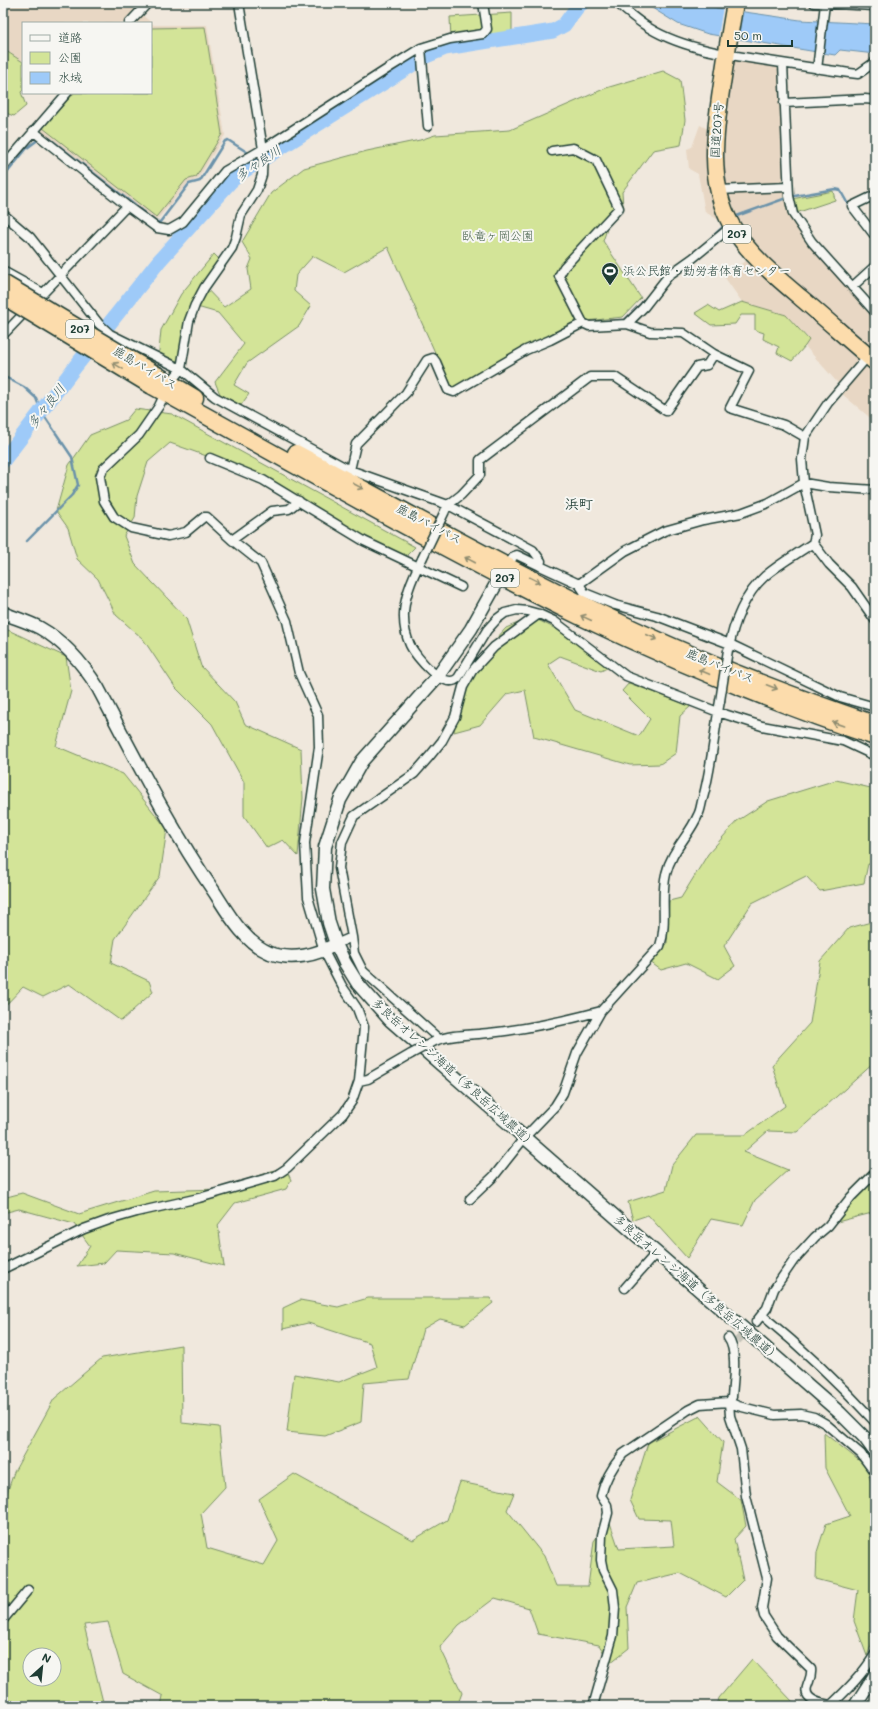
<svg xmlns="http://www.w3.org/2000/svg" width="878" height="1709" font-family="Mali,'Klee One',sans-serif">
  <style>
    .built { fill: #e8d7c4 }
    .green { fill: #d3e498; stroke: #799066; fill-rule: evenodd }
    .water { fill: #9ecaf8; stroke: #6b92aa }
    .pier { fill: #f0e8dd }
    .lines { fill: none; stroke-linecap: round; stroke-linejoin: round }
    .stream { stroke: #6b92aa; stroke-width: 2.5 }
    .river { stroke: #9ecaf8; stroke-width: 15 }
    .street-tunnel { stroke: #c6c6bb; stroke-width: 8; stroke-dasharray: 8 4; stroke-linecap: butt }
    .street-casing { stroke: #1f3d34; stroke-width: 11 }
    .secondary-casing { stroke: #1f3d34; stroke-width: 15 }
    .highway-casing { stroke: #1f3d34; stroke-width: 19 }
    .street { stroke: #f6f6f2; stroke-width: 8 }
    .secondary { stroke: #f6f6f2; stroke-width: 12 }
    .highway { stroke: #fcdcac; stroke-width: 16 }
    .street-bridge-casing { stroke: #1f3d34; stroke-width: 11; stroke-linecap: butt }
    .highway-bridge-casing { stroke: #1f3d34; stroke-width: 19; stroke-linecap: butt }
    .street-bridge { stroke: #f6f6f2; stroke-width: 8 }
    .highway-bridge { stroke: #fcdcac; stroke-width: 16 }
    .oneway { stroke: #8e8c70 }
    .labels { text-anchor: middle; stroke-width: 4; stroke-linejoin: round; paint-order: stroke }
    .shield { fill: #f6f6f2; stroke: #60746d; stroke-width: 1 }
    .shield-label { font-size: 11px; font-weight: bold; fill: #1f3d34 }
    .street-label { font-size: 12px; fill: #1f3d34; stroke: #f6f6f2 }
    .park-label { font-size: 12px; fill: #435e48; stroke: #f6f6f2 }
    .poi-label { font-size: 12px; fill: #1f3d34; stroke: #f6f6f2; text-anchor: start }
    .water-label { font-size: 13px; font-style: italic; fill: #38595b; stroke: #f6f6f2 }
    .quarter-label { font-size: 14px; font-weight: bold; fill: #1f3d34; stroke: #f6f6f2 }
  </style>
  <rect width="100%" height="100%" fill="#f0e8dd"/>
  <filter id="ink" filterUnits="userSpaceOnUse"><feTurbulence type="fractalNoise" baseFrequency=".025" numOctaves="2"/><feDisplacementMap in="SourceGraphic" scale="8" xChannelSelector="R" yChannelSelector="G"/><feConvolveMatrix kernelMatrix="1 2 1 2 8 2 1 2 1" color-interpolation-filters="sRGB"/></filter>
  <g filter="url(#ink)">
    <!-- built -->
    <path class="built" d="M3 3H141L135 9 154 25H207L225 135 198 179 188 183 156 221 39 129 68 93H151V23H23V62L3 49Z
      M734 52 780 62 787 199 811 244 875 316V355L774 269 737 223 724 187 722 119Z
      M700 125 708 129 707 147 724 223 705 212 698 174 689 169 687 149 692 147Z
      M749 259 765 276 875 371V422L841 393 843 389 805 346 809 339 786 315 742 302 723 275Z"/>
    <!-- green -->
    <path class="green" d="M512 13V32L451 40 450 17Z
      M205 27 222 134 196 177 186 180 156 217 43 128 74 93H151V28Z
      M3 49 23 62V90L21 92 26 106 14 116 3 112Z
      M663 71 680 80 685 120 681 145 653 150 622 192 623 206 608 226 603 241 641 298 623 317 577 322 524 348 456 388 450 386 388 247 344 272 313 256 296 275 294 291 311 306 299 326 247 363 234 385 249 394 241 405 220 394 215 382 244 344 218 313 197 307 185 355 172 370 158 361 161 330 181 294 214 254 220 260 203 285 224 307 251 289 248 269 252 259 242 242 271 193 304 168 367 151 420 140 435 135 510 130 606 88Z
      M833 191 835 200 796 213 792 199Z
      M742 302 786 315 809 340 805 346 792 361 777 353 779 347 763 339 764 333 755 330V315H741L735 324 711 325 695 313 708 305 719 312Z
      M135 409 172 414 415 547 406 556 361 544 243 469 170 443 148 462 137 496 135 518 124 536 135 564 186 618 201 666 235 702 245 724 301 749 303 798 298 856 283 840 267 848 244 816V782L212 724 175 687 143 639 116 615 98 579 77 559 68 528 56 511 69 465 90 435 126 420Z
      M532 617 558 630 609 667 601 671 560 656 548 664 575 710 639 736 650 719 622 691 629 683 691 706 680 716 676 753 660 764 630 765 534 737 525 690 507 694 480 725 454 732 458 695 473 664 506 628Z
      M3 629 8 630 66 657 71 691 56 746 123 774 167 829 160 876 115 939 111 963 149 981 153 992 121 1021 69 984 43 997 23 987 3 1008Z
      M836 780 875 789V865L868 864 864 883 820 891 806 876 752 903 724 946 735 966 718 979 686 963 661 970 650 962 667 944 669 901 681 898 708 854 737 821 768 801Z
      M875 921V1062L797 1132 768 1131 744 1152 788 1170 755 1200 743 1225 711 1219 687 1258 648 1215 633 1220 628 1202 666 1190 672 1165 696 1135H745L785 1106 772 1065 810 1023 820 961 849 928Z
      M277 1169 287 1171 291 1180 286 1189 235 1203 218 1225 224 1266 174 1253 116 1250 104 1263 77 1266 90 1246 74 1224 19 1209 3 1213V1198L22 1193 79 1214 154 1191 220 1189Z
      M875 1174V1209L872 1213 833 1223Z
      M368 1298H490L493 1303 465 1325 440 1319 423 1329 409 1379 364 1383 361 1422 325 1436 287 1432 294 1374 339 1382 377 1367 370 1343 308 1323 283 1329V1308L300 1300 338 1307Z
      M181 1345 182 1423 219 1427 225 1487 201 1513 207 1548 264 1565 278 1541 259 1499 294 1474 413 1540 447 1520 460 1482 514 1493 507 1510 544 1556 556 1586H588L594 1541 609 1520 619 1549 674 1546 671 1520 639 1519 630 1500 648 1443 700 1416 723 1442 717 1482 741 1500 746 1526 734 1539 743 1580 726 1597 680 1573 637 1583 627 1607 629 1648 610 1663 599 1645 538 1634 529 1608 495 1598 459 1625 440 1647 462 1693 457 1706H161L163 1696 123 1674 108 1622 84 1625 104 1706H3V1505L14 1472 54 1399 102 1358ZM30 1655H54V1679H30Z
      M824 1433 866 1466 875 1494V1635L867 1656 854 1621 858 1590 816 1579 817 1552 826 1524 850 1516 825 1468Z
      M752 1659 793 1702 809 1706H717L719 1698Z"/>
    <!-- water -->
    <path class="water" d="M644 3H700L717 8 800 20 875 24V54L840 50 835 55 708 34 678 24Z"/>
    <!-- pier -->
    <path class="pier" d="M723 7 740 9 735 41 718 38Z"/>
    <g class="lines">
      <!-- stream -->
      <path class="stream" d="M46 138H49L156 222H160L189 184 200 181 225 141 228 140 250 154
        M3 178 27 148 39 139
        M734 217 789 197 835 189 840 190 849 206
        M710 239 724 226
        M625 320 644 301
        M3 376 24 387 36 398 41 411 72 457 78 485 72 495 27 541"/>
      <!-- river -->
      <path class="river" d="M3 461 75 367 159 261 231 181 239 174 426 56 445 48 553 31 564 25 578 6 582 3"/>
      <!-- street-tunnel -->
      <path class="street-tunnel" d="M737 1341 756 1322"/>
      <defs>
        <path id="street" d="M617 3C625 10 634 18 643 24 676 47 722 54 762 60 794 65 826 70 858 74L875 62
          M814 3 875 6
          M129 23 148 3
          M421 48 428 126
          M783 64 789 196 793 214 812 242 875 312
          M817 69 825 4
          M784 103 865 99 875 100
          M33 131 127 206 157 228 169 230 183 222 225 171 263 149 392 66 421 48 450 39 483 34 487 29 483 3
          M552 151 573 148 596 160 619 208 564 267 559 276 583 323 589 326 627 324 650 332 683 333 714 354
          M3 167 67 93
          M719 190 788 187
          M875 195 852 206 875 236
          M3 214 30 237 99 324 110 334 181 369 215 397 350 470 448 505 533 550 541 561 540 566 579 584 585 593 615 605 657 616 730 644 840 697 875 707
          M3 271 43 293
          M852 287 875 266
          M627 324 644 307 669 275 693 258 732 226
          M3 335 127 206
          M875 348 828 403 805 437 802 459 804 483 815 535 813 543 829 564 852 587 875 620
          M170 383 181 369 189 321 195 305 204 288 232 248 236 237 241 215 257 190 262 175 263 149 239 3
          M210 458 263 480 364 541 461 587
          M350 470 356 444 406 393 427 360 433 358 436 362 448 390 454 392 526 350 550 340 583 323
          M447 508 448 505 461 495 480 475V460L590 377H615L666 411 697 367 707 365 714 354 749 371 730 408 784 425 805 437
          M232 540 272 511 289 509 299 501
          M422 559C413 576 403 598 404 618 404 627 406 636 410 645 416 657 444 691 458 678L487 630 497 619 505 613 517 610 528 611 539 614 554 621 626 676 718 712 762 726 843 741 875 756
          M507 566 514 556 517 555 540 566
          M579 584 625 551 664 531 703 520 741 513 768 503 804 483 828 487 875 490
          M729 649C733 623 745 594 765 576 780 563 797 554 813 543
          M352 937 339 868 342 842 354 816 414 774 429 757 442 741 455 717 463 687 472 671 494 647 539 614
          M336 944 352 937 354 953 363 971 439 1039
          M435 1041C451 1034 472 1035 489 1033 528 1029 564 1021 601 1011
          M359 1081 368 1079 411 1054
          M470 1199 494 1176 525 1137 555 1106 563 1093 577 1053 601 1011 660 946C668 922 660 898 666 874 671 851 689 836 698 815 701 810 701 803 703 798 712 766 714 733 720 701
          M3 1269 84 1229 109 1220 137 1212 199 1198 275 1176 287 1168 343 1114 352 1101 359 1081 364 1027 357 1008 342 986 324 951 308 897 305 843 319 747 318 715 299 673 287 621 261 563 232 540 207 517H204L186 532 168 536 131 528 114 517 104 501 100 477 103 469 139 435 159 406 165 393
          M625 1288 657 1252
          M762 1315C802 1348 840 1384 875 1422
          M756 1322 767 1308 774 1289 794 1260 815 1237 828 1226 851 1197 875 1173
          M728 1338C738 1351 733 1381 732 1397L729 1402 730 1416 741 1449 746 1496 767 1578 762 1608 764 1616 777 1636 811 1669C812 1677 809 1680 807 1687 803 1700 822 1704 831 1705 848 1689 863 1674 875 1654
          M3 1620 28 1590
          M593 1706 613 1636 615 1608 613 1590 603 1570 601 1560 602 1535 608 1513 607 1505 601 1496C604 1481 613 1466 623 1454L688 1410 700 1404 729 1402 738 1406 775 1415 801 1414 814 1417 826 1424 861 1454 875 1473"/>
        <path id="secondary" d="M504 570 471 629 438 676 362 761 340 800 325 847 323 889 329 923 336 944 345 963 358 984 390 1020 840 1413 865 1438 875 1452
          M3 613C15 618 29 622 40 628 65 642 83 664 98 688 135 758 170 828 215 893 229 915 245 943 270 953 292 961 317 955 336 944
          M855 1706 875 1675"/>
        <path id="highway" d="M735 3C730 30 726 57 722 84 715 131 707 183 732 226 749 255 776 277 801 298 826 319 850 341 875 362
          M157 375 195 398
          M152 386C294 464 434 545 579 616 675 662 774 703 875 737
          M296 453C409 513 520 576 636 630 714 666 794 697 875 724"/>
      </defs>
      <!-- street casing -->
      <use href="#street" class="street-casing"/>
      <!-- secondary casing -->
      <use href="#secondary" class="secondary-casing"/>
      <!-- highway casing -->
      <use href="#highway" class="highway-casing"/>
      <!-- street -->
      <use href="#street" class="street"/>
      <!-- secondary -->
      <use href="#secondary" class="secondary"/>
      <!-- highway -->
      <use href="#highway" class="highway"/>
      <defs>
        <path id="street-bridge" d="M422 559 445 511
          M720 701 728 650
          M411 1054 435 1041"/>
        <path id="highway-bridge" d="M3 283 157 375
          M3 296 152 386"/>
      </defs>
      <!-- street-bridge casing -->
      <use href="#street-bridge" class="street-bridge-casing"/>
      <!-- highway-bridge casing -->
      <use href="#highway-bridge" class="highway-bridge-casing"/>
      <!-- street-bridge -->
      <use href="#street-bridge" class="street-bridge"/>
      <!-- highway-bridge -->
      <use href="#highway-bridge" class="highway-bridge"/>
    </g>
    <!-- one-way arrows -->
    <defs><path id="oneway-shaft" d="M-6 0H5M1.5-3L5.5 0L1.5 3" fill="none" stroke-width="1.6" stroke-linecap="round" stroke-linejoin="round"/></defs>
    <g class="oneway">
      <use href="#oneway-shaft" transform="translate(118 366) rotate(-149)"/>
      <use href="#oneway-shaft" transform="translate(358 486) rotate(28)"/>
      <use href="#oneway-shaft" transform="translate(470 560) rotate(-152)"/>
      <use href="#oneway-shaft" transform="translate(535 580) rotate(27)"/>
      <use href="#oneway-shaft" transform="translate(586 618) rotate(-155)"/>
      <use href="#oneway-shaft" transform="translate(652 637) rotate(24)"/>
      <use href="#oneway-shaft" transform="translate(704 672) rotate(-157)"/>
      <use href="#oneway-shaft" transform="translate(772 687) rotate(21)"/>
      <use href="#oneway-shaft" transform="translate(838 724) rotate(-161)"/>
    </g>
  </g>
  <!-- icons -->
  <defs>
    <symbol id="stadium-pin" viewBox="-11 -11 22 30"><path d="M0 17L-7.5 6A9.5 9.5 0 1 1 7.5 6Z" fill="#1f3d34" stroke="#f6f6f2"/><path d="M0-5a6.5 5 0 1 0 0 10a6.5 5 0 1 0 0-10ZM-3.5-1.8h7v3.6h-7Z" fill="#fff"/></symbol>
  </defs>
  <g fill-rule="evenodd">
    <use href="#stadium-pin" x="600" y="261" width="20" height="27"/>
  </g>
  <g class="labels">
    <!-- shield labels -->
    <g class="shield">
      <rect x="723" y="225" width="28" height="18" rx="3"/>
      <rect x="66" y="320" width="28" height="18" rx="3"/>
      <rect x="491" y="569" width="28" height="18" rx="3"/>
    </g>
    <g class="shield-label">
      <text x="737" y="238">207</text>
      <text x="80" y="333">207</text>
      <text x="505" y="582">207</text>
    </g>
    <!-- street labels -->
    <g class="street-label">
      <text transform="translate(717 130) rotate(-86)" y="4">国道207号</text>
      <text transform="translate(145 368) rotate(31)" y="4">鹿島バイパス</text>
      <text transform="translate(429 524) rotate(28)" y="4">鹿島バイパス</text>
      <text transform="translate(720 666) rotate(22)" y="4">鹿島バイパス</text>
      <text transform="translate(454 1073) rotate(42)" y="4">多良岳オレンジ海道（多良岳広域農道）</text>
      <text transform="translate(697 1288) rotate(41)" y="4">多良岳オレンジ海道（多良岳広域農道）</text>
    </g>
    <!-- park labels -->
    <g class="park-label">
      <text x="498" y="240">臥竜ヶ岡公園</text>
    </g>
    <!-- poi labels -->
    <g class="poi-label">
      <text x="623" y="275">浜公民館・勤労者体育センター</text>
    </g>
    <!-- water labels -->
    <g class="water-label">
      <text transform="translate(258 163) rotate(-35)" y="5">多々良川</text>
      <text transform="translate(46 406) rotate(-52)" y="5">多々良川</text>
    </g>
    <!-- quarter labels -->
    <g class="quarter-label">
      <text x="579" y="509">浜町</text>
    </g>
  </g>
  <!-- margin -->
  <rect width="878" height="1709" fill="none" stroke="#f6f6f2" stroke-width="16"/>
  <rect x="8" y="8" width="862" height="1693" fill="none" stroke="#1f3d34" stroke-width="1.5" filter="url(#ink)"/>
  <!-- legend -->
  <rect x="22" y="22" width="130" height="72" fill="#f6f6f2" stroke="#a0aca6"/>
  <rect x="30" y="35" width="20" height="6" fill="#f6f6f2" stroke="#a0aca6"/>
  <text x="58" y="42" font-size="12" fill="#1f3d34">道路</text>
  <rect x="30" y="52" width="20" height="12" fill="#d3e498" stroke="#a0aca6"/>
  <text x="58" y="62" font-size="12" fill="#1f3d34">公園</text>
  <rect x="30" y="72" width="20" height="12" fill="#9ecaf8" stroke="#a0aca6"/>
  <text x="58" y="82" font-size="12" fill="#1f3d34">水域</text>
  <!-- north arrow -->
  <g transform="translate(42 1667) rotate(27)"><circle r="19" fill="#f6f6f2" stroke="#a0aca6"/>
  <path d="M0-3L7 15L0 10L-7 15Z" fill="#1f3d34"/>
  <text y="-6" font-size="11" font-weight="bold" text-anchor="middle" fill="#1f3d34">N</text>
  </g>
  <!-- scale -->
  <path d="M728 40v6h64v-6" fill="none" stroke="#1f3d34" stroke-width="2"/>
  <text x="734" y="40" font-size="12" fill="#1f3d34" stroke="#f6f6f2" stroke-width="3" paint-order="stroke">50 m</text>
</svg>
